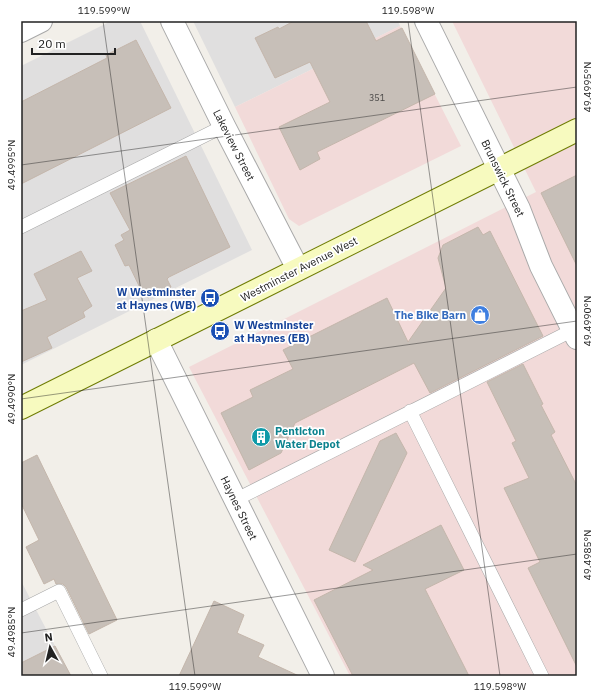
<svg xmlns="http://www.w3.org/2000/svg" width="598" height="697" font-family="'IBM Plex Sans',sans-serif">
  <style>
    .residential { fill: #e0dfdf }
    .commercial { fill: #f2dad9 }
    .building { fill: #c7bfb8; stroke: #c4b6ab }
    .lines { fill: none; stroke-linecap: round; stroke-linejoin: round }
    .lane-casing { stroke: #a9a9a9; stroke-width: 14 }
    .street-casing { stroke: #a9a9a9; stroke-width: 24 }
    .secondary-casing { stroke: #707d05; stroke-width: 24 }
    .lane { stroke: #fff; stroke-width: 13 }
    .street { stroke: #fff; stroke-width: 22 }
    .secondary { stroke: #f7fabf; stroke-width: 22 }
    .ticks { fill: none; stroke: #222; stroke-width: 1; stroke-opacity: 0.45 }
    .labels { text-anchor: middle; stroke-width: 3.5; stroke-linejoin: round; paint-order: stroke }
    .number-label { font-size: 9px; fill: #4b4948 }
    .street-label { font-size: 11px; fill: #222; stroke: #fff }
    .transit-label { font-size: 11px; font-weight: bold; fill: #164399; stroke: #fff; text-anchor: end }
    .shop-label { font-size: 11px; font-weight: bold; fill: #366cbe; stroke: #fff; text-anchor: end }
    .culture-label { font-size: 11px; font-weight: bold; fill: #0d838f; stroke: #fff; text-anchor: start }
    .neatline { fill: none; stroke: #222; stroke-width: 1.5 }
    .ticks-label { font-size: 10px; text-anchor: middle; fill: #222 }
  </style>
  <rect width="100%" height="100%" fill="#f2efe9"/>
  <!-- residential -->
  <path class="residential" d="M111 21H140L252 250 21 365V66Z
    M193 21H398L400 26 235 107Z
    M21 581 55 646 71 676H21Z"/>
  <!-- commercial -->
  <path class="commercial" d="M452 21H577V676H350L189 367 536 192Z
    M400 26 461 146 299 226 289 219 235 107Z"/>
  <!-- building -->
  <path class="building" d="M294 21H366L376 41 402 28 435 94 317 152 320 159 300 170 279 127 330 102 310 62 275 78 255 38 278 27 279 29Z
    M136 40 171 108 21 184V102L107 58 106 55Z
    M186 156 230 247 169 277 167 279 171 287 148 298 145 291 142 292 129 265 125 266 115 245 124 240 121 235 130 230 110 193Z
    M577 175V266L541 193Z
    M478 227 483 235 490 231 543 336 430 393 414 363 295 423 281 453 249 470 221 413 253 397 250 390 293 369 283 350 387 298 408 342 446 288 438 258 443 245Z
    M81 251 92 271 77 278 92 306 83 312 85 317 47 337 52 348 21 362V311L47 300 34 274Z
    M523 364 543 404 541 405 555 432 551 435 577 486V667L528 568 540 562 504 488 529 478 512 443 516 441 487 382Z
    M396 433 407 453 355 562 329 550 380 441Z
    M37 455 117 620 89 634 66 587 63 584H56L54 579 44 584 26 547 39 540 21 503V463Z
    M441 525 464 570 425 589 469 676H353L314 600 373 570 363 565Z
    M214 601 244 615 237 633 264 645 258 657 299 676H179Z
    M55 646 71 676H21V663Z"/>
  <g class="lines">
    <defs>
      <path id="lane" d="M21 227 224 126
        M410 411 542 676
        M235 500 577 328
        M21 610 59 591 101 676"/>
      <path id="street" d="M172 21 224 126 298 269
        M426 21 519 209 541 266 577 338
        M21 31 41 21
        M156 340 323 676"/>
      <path id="secondary" d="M21 408 577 130"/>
    </defs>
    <!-- lane casing -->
    <use href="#lane" class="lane-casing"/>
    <!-- street casing -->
    <use href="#street" class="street-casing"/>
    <!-- secondary casing -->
    <use href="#secondary" class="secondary-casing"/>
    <!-- lane -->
    <use href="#lane" class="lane"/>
    <!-- street -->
    <use href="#street" class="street"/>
    <!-- secondary -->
    <use href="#secondary" class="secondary"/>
  </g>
  <!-- ticks -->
  <path class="ticks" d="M103 21 195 676M408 21 500 676M21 165 577 87M21 399 577 321M21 633 577 554"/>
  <!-- icons -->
  <defs>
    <symbol id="bus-disc" viewBox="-11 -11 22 22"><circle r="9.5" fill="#1a4fb4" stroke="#fff"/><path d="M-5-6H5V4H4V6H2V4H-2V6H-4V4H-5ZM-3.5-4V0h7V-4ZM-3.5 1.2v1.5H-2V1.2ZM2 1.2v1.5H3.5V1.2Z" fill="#fff"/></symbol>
    <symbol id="shop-disc" viewBox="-11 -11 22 22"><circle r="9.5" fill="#3f7fe0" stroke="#fff"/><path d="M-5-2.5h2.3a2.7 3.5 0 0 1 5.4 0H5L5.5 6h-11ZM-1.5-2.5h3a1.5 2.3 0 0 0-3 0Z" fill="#fff"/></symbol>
    <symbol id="building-disc" viewBox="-11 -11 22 22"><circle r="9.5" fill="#0f9aa8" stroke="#fff"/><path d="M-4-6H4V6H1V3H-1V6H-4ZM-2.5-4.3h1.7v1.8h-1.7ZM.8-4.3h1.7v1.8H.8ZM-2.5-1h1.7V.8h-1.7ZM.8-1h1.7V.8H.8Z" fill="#fff"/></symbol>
  </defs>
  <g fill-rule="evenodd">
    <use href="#bus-disc" x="199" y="287" width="22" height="22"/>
    <use href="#shop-disc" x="469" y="304" width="22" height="22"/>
    <use href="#bus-disc" x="209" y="320" width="22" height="22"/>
    <use href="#building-disc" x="250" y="426" width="22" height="22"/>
  </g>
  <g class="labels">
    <!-- number labels -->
    <g class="number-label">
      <text x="377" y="101">351</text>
    </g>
    <!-- street labels -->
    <g class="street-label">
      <text transform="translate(234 145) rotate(63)" y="4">Lakeview Street</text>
      <text transform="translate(503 178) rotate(64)" y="4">Brunswick Street</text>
      <text transform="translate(299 269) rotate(-27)" y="4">Westminster Avenue West</text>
      <text transform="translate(239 508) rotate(64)" y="4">Haynes Street</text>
    </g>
    <!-- transit labels -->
    <g class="transit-label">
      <text x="196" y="296">W Westminster<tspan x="196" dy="13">at Haynes (WB)</tspan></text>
      <text x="234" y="329" text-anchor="start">W Westminster<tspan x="234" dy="13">at Haynes (EB)</tspan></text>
    </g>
    <!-- shop labels -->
    <g class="shop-label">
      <text x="466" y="319">The Bike Barn</text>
    </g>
    <!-- culture labels -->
    <g class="culture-label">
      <text x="275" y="435">Penticton<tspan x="275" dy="13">Water Depot</tspan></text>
    </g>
  </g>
  <!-- border -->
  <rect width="598" height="697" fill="none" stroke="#ffffff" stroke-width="44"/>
  <!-- north arrow -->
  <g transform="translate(50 647) rotate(352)" stroke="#ffffff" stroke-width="3" paint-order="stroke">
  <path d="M0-3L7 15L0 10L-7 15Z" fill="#222222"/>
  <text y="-6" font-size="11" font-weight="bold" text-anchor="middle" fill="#222222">N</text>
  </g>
  <!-- scale -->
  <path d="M32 48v6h83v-6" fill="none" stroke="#222222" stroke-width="2"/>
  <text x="38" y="48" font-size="12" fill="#222222" stroke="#ffffff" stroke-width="3" paint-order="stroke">20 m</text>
  <rect x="22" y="22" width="554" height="653" class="neatline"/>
  <g class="ticks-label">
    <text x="104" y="14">119.599°W</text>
    <text x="408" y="14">119.598°W</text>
    <text transform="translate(587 87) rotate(-90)" y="4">49.4995°N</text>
    <text transform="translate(11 165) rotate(-90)" y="4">49.4995°N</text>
    <text transform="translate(587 321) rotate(-90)" y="4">49.4990°N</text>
    <text transform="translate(11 399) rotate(-90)" y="4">49.4990°N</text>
    <text transform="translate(587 555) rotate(-90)" y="4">49.4985°N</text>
    <text transform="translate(11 632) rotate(-90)" y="4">49.4985°N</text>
    <text x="195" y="690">119.599°W</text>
    <text x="500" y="690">119.598°W</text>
  </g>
</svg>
